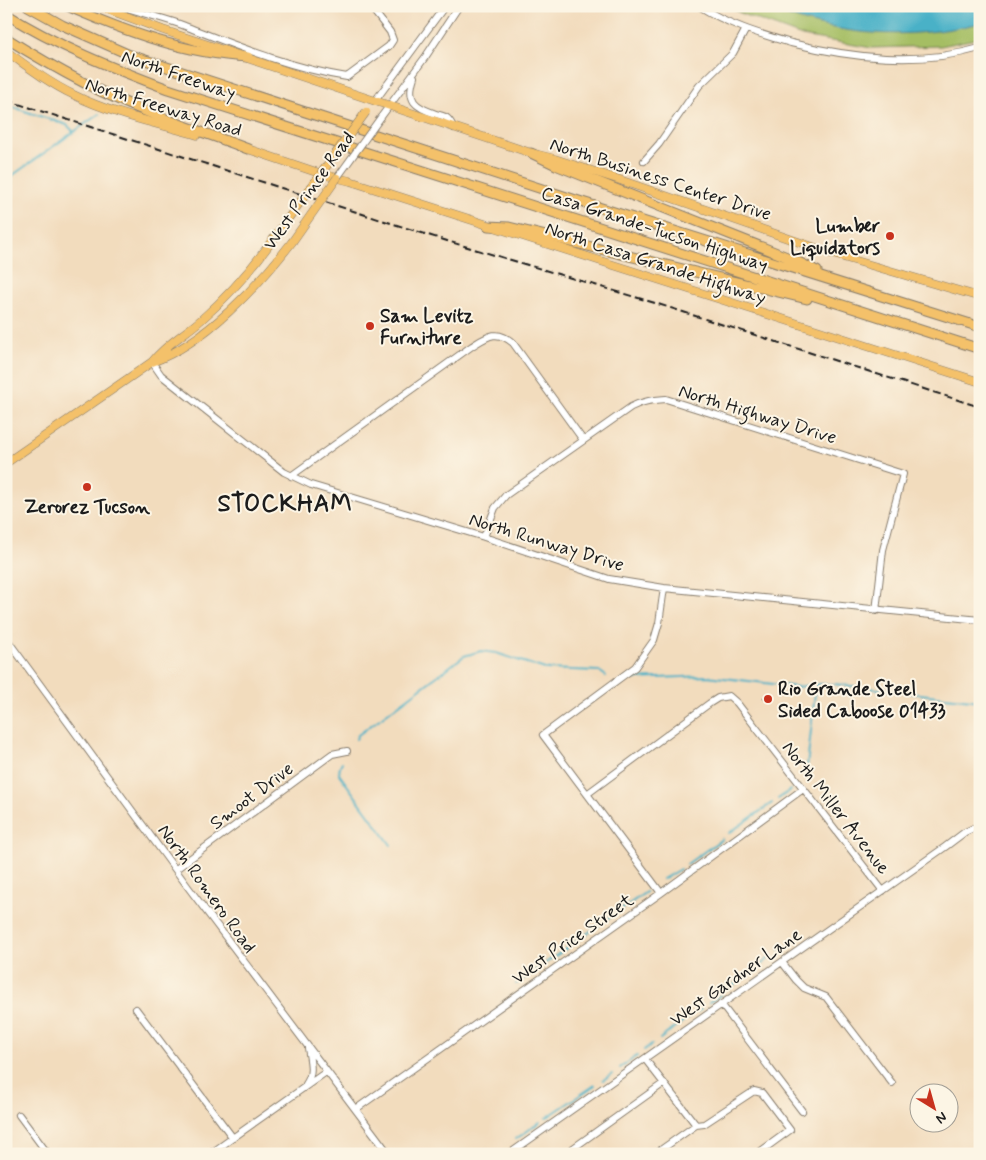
<svg xmlns="http://www.w3.org/2000/svg" width="986" height="1160" font-family="Mynerve,sans-serif">
  <style>
    .green { fill: #a5be64; stroke: #606d40 }
    .water { fill: #48b1c7; stroke: #326672 }
    .lines { fill: none; stroke-linecap: round; stroke-linejoin: round }
    .stream { stroke: #48b1c7; stroke-width: 2 }
    .minor-casing { stroke: #877c6c; stroke-width: 8 }
    .major-casing { stroke: #877c6c; stroke-width: 9 }
    .highway-casing { stroke: #877c6c; stroke-width: 11 }
    .minor { stroke: #fff; stroke-width: 6 }
    .major { stroke: #f4c16a; stroke-width: 8 }
    .highway { stroke: #f4c16a; stroke-width: 9 }
    .rail { stroke: #1c1c1c; stroke-width: 2; stroke-dasharray: 8 4; stroke-linecap: butt }
    .minor-bridge-casing { stroke: #877c6c; stroke-width: 8; stroke-linecap: butt }
    .major-bridge-casing { stroke: #877c6c; stroke-width: 9; stroke-linecap: butt }
    .minor-bridge { stroke: #fff; stroke-width: 6 }
    .major-bridge { stroke: #f4c16a; stroke-width: 8 }
    .poi-dot { fill: #c8321e; stroke: #fcf5e5; stroke-width: 2 }
    .labels { text-anchor: middle; stroke-width: 4; stroke-linejoin: round; paint-order: stroke }
    .street-label { font-size: 19px; fill: #1c1c1c; stroke: #fcf5e5 }
    .poi-label { font-size: 19px; font-weight: bold; fill: #1c1c1c; stroke: #fcf5e5; text-anchor: start }
    .district-label { font-size: 24px; font-weight: bold; letter-spacing: 1px; fill: #1c1c1c; stroke: #fcf5e5 }
  </style>
  <rect width="100%" height="100%" fill="#fcf5e5"/>
  <filter id="ink" filterUnits="userSpaceOnUse"><feTurbulence type="fractalNoise" baseFrequency=".02" numOctaves="2"/><feDisplacementMap in="SourceGraphic" scale="10" xChannelSelector="R" yChannelSelector="G"/><feConvolveMatrix kernelMatrix="1 2 1 2 8 2 1 2 1" color-interpolation-filters="sRGB"/></filter>
  <filter id="wash" filterUnits="userSpaceOnUse"><feTurbulence type="fractalNoise" baseFrequency=".0096" numOctaves="4" result="noise"/><feDisplacementMap in="SourceGraphic" scale="20" xChannelSelector="R" yChannelSelector="G"/><feGaussianBlur stdDeviation="1.12" result="paint"/><feColorMatrix in="noise" values="0 0 0 0 0 0 0 0 0 0 0 0 0 0 0 0 0 1.4 0 .05"/><feComposite in="paint" operator="in"/></filter>
  <g filter="url(#wash)">
    <rect width="100%" height="100%" fill="#f2dcbd"/>
    <!-- green -->
    <path class="green" d="M727 6H980V38L941 46 872 48 802 36 742 14Z"/>
    <!-- water -->
    <path class="water" d="M764 6H980V23C908 41 832 37 764 6Z"/>
    <g class="lines">
      <!-- stream -->
      <path class="stream" d="M6 105 67 125 73 131
        M6 180 99 114
        M632 679 707 676 798 687 816 684H834L980 701
        M356 739 358 735 464 656 481 651 496 653 545 669 599 671 606 676
        M342 762 340 766 339 774 391 845
        M806 776 816 684
        M778 799 791 790
        M729 833 772 803
        M687 864 722 839
        M663 879 680 869
        M780 950 785 946
        M749 974 772 956
        M516 984 646 892
        M727 990 741 979
        M709 1003 722 994
        M697 1012 701 1009
        M660 1039 690 1016
        M644 1050 652 1044
        M620 1068 637 1056
        M603 1080 612 1074
        M546 1118 595 1085
        M516 1139 540 1122"/>
    </g>
  </g>
  <g filter="url(#ink)">
    <g class="lines">
      <defs>
        <path id="minor" d="M699 6C727 24 759 34 791 43 852 58 918 66 980 48
          M130 9C148 15 168 19 185 26 237 46 291 68 347 77L389 46 393 40 390 32 370 6
          M414 77C406 101 415 107 436 114 439 115 445 116 447 118 450 120 452 125 454 128
          M375 101 445 6
          M381 117 426 56 459 6
          M644 161 659 144 699 86 733 53 746 29
          M152 362 161 375 284 472 311 485 484 537 609 579 664 588 980 620
          M291 476 472 346C488 336 497 329 513 343L583 440
          M484 537 495 508 506 495 631 407C642 401 653 400 666 399L903 474 883 550 876 611
          M6 638 188 887 389 1154
          M587 794 710 703 718 698 729 696 737 703 883 891
          M176 869 332 754 347 751
          M661 893 543 735 635 667 654 640 659 623 664 588
          M782 962 796 980 804 988 826 997 892 1083
          M721 1004 802 1111
          M136 1009 233 1138
          M645 1059 696 1125
          M306 1084C314 1073 310 1061 308 1048
          M356 1109 661 893 803 789
          M19 1115 48 1154
          M210 1154 326 1072
          M236 1154H239
          M509 1154 945 847 965 832 980 825
          M565 1154 664 1083
          M655 1154 696 1125 704 1124 754 1091 762 1093 790 1130 757 1154"/>
        <path id="major" d="M99 6 163 30 531 153 555 159 617 179 836 255 980 297
          M6 51C28 67 49 83 74 95 112 114 156 123 197 135
          M242 147 322 174 350 181 980 382
          M152 362C167 343 184 335 202 319 232 293 256 264 279 231
          M6 463 152 362C204 344 259 285 292 242"/>
        <path id="highway" d="M28 6 62 25 130 55 579 201 980 327
          M67 6C124 31 186 54 248 57
          M6 14C57 46 112 68 168 89L980 349
          M6 38C54 68 103 95 155 115 186 127 217 137 248 149
          M531 153 558 166 792 259 817 271
          M488 226 509 227 807 299"/>
      </defs>
      <!-- minor casing -->
      <use href="#minor" class="minor-casing"/>
      <!-- major casing -->
      <use href="#major" class="major-casing"/>
      <!-- highway casing -->
      <use href="#highway" class="highway-casing"/>
      <!-- minor -->
      <use href="#minor" class="minor"/>
      <!-- major -->
      <use href="#major" class="major"/>
      <!-- highway -->
      <use href="#highway" class="highway"/>
      <!-- rail -->
      <path class="rail" d="M6 100 444 240 655 303 980 407
        M763 698 772 699"/>
      <defs>
        <path id="minor-bridge" d="M337 178 381 117"/>
        <path id="major-bridge" d="M279 231 366 112
          M292 242 337 178"/>
      </defs>
      <!-- minor-bridge casing -->
      <use href="#minor-bridge" class="minor-bridge-casing"/>
      <!-- major-bridge casing -->
      <use href="#major-bridge" class="major-bridge-casing"/>
      <!-- minor-bridge -->
      <use href="#minor-bridge" class="minor-bridge"/>
      <!-- major-bridge -->
      <use href="#major-bridge" class="major-bridge"/>
    </g>
  </g>
  <!-- markers -->
  <g class="poi-dot">
    <circle cx="890" cy="236" r="5"/>
    <circle cx="370" cy="326" r="5"/>
    <circle cx="87" cy="487" r="5"/>
    <circle cx="768" cy="699" r="5"/>
  </g>
  <g class="labels">
    <!-- street labels -->
    <g class="street-label">
      <text transform="translate(179 74) rotate(19)" y="7">North Freeway</text>
      <text transform="translate(164 106) rotate(17)" y="7">North Freeway Road</text>
      <text transform="translate(661 178) rotate(18)" y="7">North Business Center Drive</text>
      <text transform="translate(308 190) rotate(-54)" y="7">West Prince Road</text>
      <text transform="translate(655 228) rotate(18)" y="7">Casa Grande-Tucson Highway</text>
      <text transform="translate(656 262) rotate(18)" y="7">North Casa Grande Highway</text>
      <text transform="translate(758 413) rotate(17)" y="7">North Highway Drive</text>
      <text transform="translate(547 541) rotate(17)" y="7">North Runway Drive</text>
      <text transform="translate(251 795) rotate(-37)" y="7">Smoot Drive</text>
      <text transform="translate(837 807) rotate(52)" y="7">North Miller Avenue</text>
      <text transform="translate(208 888) rotate(54)" y="7">North Romero Road</text>
      <text transform="translate(572 938) rotate(-35)" y="7">West Price Street</text>
      <text transform="translate(735 976) rotate(-35)" y="7">West Gardner Lane</text>
    </g>
    <!-- poi labels -->
    <g class="poi-label">
      <text x="880" y="232" text-anchor="end">Lumber<tspan x="880" dy="22">Liquidators</tspan></text>
      <text x="380" y="322">Sam Levitz<tspan x="380" dy="22">Furniture</tspan></text>
      <text x="87" y="513" text-anchor="middle">Zerorez Tucson</text>
      <text x="778" y="695">Rio Grande Steel<tspan x="778" dy="22">Sided Caboose 01433</tspan></text>
    </g>
    <!-- district labels -->
    <g class="district-label">
      <text x="285" y="511">STOCKHAM</text>
    </g>
  </g>
  <!-- margin -->
  <rect width="986" height="1160" fill="none" stroke="#fcf5e5" stroke-width="25"/>
  <!-- north arrow -->
  <g transform="translate(934 1108) rotate(143)"><circle r="24" fill="#fcf5e5" stroke="#a29e95"/>
  <path d="M0-4L9 19L0 12L-9 19Z" fill="#c8321e"/>
  <text y="-8" font-size="14" font-weight="bold" text-anchor="middle" fill="#1c1c1c">N</text>
  </g>
</svg>
